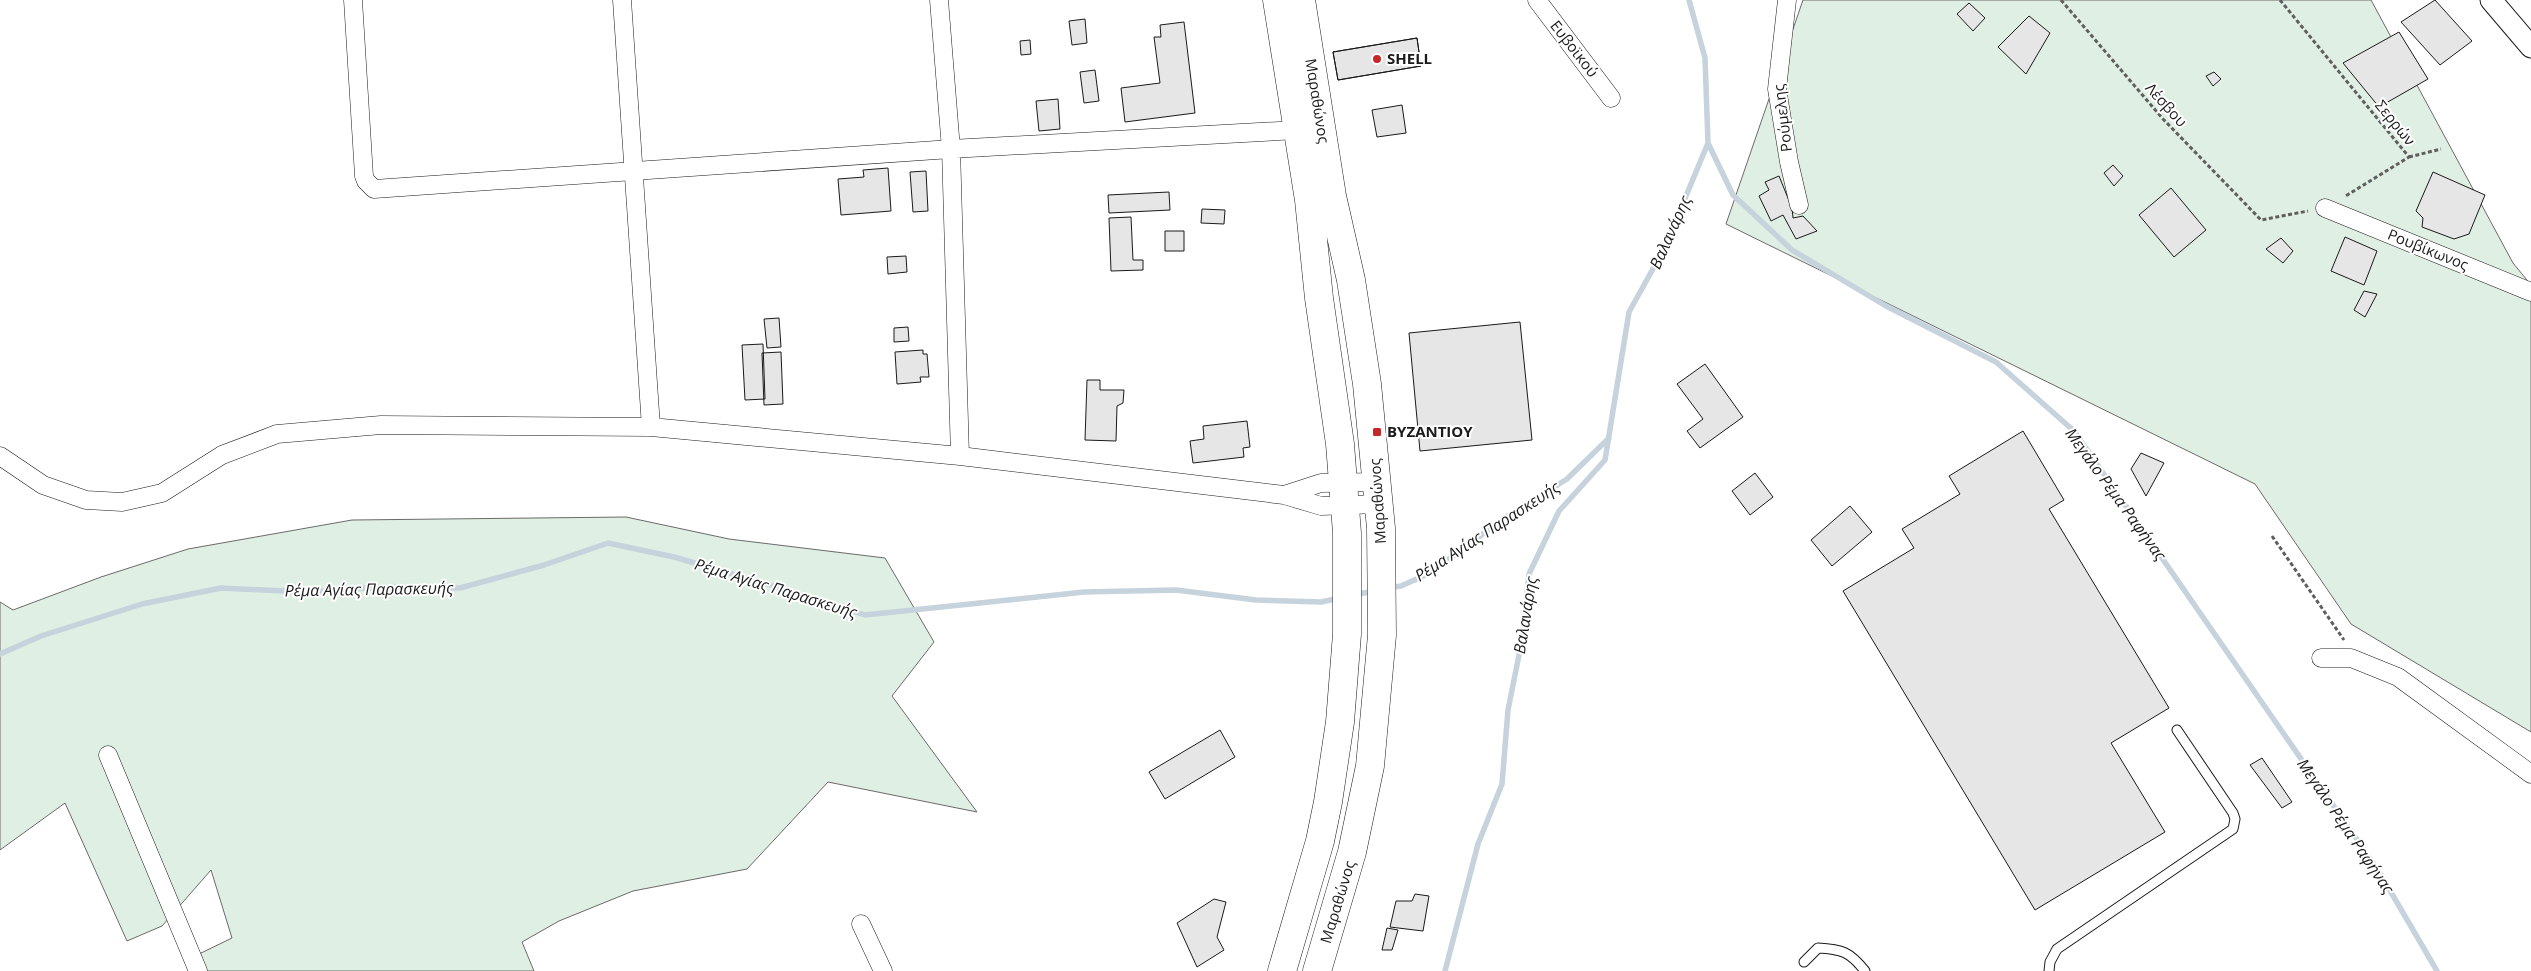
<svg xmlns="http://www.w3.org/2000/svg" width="2531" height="971" font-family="'Open Sans',sans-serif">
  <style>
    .green { fill: #e0efe3; stroke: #6a6a6a }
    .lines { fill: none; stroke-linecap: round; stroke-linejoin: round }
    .stream { stroke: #c6d2dc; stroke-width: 5.5 }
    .building { fill: #e6e6e6; stroke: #1a1a1a }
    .service-casing { stroke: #1a1a1a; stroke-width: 11 }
    .minor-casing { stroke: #1a1a1a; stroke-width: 19 }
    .tertiary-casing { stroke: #1a1a1a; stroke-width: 23 }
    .primary-casing { stroke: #1a1a1a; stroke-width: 29 }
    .path { stroke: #5f5f5f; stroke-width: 3; stroke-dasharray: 4 2.5; stroke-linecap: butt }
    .service { stroke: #fff; stroke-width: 9 }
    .minor { stroke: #fff; stroke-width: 18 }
    .tertiary { stroke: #fff; stroke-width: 21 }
    .primary { stroke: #fff; stroke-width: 28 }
    .poi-dot { fill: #c62828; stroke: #fff; stroke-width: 2 }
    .labels { text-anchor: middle; stroke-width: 4; stroke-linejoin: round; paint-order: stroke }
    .street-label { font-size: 15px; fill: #1a1a1a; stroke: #fff }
    .poi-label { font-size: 15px; font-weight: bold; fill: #1a1a1a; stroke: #fff; text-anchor: start }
    .water-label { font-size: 16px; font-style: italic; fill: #1a1a1a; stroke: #fff }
  </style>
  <rect width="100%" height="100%" fill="#fff"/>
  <!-- green -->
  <path class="green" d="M1803 0H2371L2513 263 2531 285V732L2351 624 2255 484 1726 224Z
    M626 517 729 539 885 558 934 642 892 696 977 812 828 782 747 869 633 891 559 921 522 942 534 971H204L197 955 232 938 211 870 162 926 127 941 65 803 0 850V602L13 610 101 577 188 549 352 520Z"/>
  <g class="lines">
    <!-- stream -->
    <path class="stream" d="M1689 0 1705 58 1708 143 1733 195 1792 250 1886 306 1996 362 2074 431 2378 870 2437 971
      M1388 588 1401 586 1430 573 1503 519 1567 479 1609 438
      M1354 595 1374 591
      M0 654 41 636 142 604 221 588 306 592 383 587 460 588 544 565 608 543 674 557 764 583 865 615 1084 592 1176 590 1256 600 1321 602 1340 598
      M1445 971 1478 844 1502 784 1508 710 1522 640 1529 574 1559 511 1605 460 1629 312 1664 249 1708 143"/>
  </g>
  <!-- building -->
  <path class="building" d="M2435 0 2472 41 2440 65 2401 22Z
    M1969 3 1985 18 1973 31 1957 14Z
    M2029 16 2050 33 2026 74 1998 47Z
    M1085 19 1087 43 1072 45 1069 21Z
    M1184 22 1195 113 1125 122 1121 88 1160 83 1154 37H1161L1160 25Z
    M2399 32 2428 79 2379 107 2343 63Z
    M1417 38 1421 66 1338 80 1333 52Z
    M1417 38 1421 66 1338 80 1333 52Z
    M1030 40 1031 54 1021 55 1020 41Z
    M1095 70 1099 101 1084 103 1080 72Z
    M2214 72 2221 79 2213 86 2206 76Z
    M1058 99 1060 129 1039 131 1036 101Z
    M1402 105 1406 133 1377 137 1372 110Z
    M2113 165 2123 176 2114 186 2104 173Z
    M888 168 891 211 841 215 838 179 864 177 863 170Z
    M926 171 928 211 913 212 910 172Z
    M2433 172 2485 195 2469 234 2454 239 2422 227 2423 218 2416 211Z
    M1779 176 1792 208 1793 218 1803 216 1817 231 1796 239 1783 215 1771 221 1759 196 1769 190 1765 182Z
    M2171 188 2206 230 2174 257 2139 215Z
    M1169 192 1170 210 1109 213 1108 195Z
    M1202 209 1225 210 1224 224 1201 223Z
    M1131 217 1133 260H1143V270L1111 271 1109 218Z
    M1165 231H1184V251H1165Z
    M2345 237 2377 251 2364 285 2331 271Z
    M2281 238 2293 251 2283 263 2266 249Z
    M906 256 907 272 888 274 887 257Z
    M2364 291 2377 294 2365 317 2354 310Z
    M779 318 781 347 767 348 764 319Z
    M1520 322 1532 440 1420 451 1409 333Z
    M908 327 909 341 894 342V328Z
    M763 344 765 399 745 400 742 345Z
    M923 350V354H927L929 377H920L921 382 897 384 895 352Z
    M781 352 783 404 764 405 762 353Z
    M1705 364 1743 417 1700 448 1687 431 1703 419 1677 384Z
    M1087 380H1100V390H1124L1123 403 1117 406 1116 441 1085 440Z
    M1247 421 1250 447 1243 448 1244 457 1193 463 1190 441 1204 439 1203 426Z
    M2023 431 2064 500 2049 509 2169 708 2111 743 2165 832 2035 910 1843 591 1914 548 1902 529 1960 494 1949 476Z
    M2141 453 2164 463 2146 496 2131 469Z
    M1755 473 1773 497 1750 515 1732 491Z
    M1850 506 1872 532 1832 566 1811 540Z
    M1220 730 1235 757 1165 799 1149 772Z
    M2262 758 2292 802 2282 808 2250 765Z
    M1415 894 1429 896 1423 931 1390 927 1396 901H1412Z
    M1214 899 1226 902 1217 937 1224 950 1197 967 1177 923Z
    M1387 928 1398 930 1392 950H1382Z"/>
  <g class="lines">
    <defs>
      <path id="service" d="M1804 962 1818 948C1842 949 1850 952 1865 971
        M2049 971 2050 962 2057 949 2233 829 2235 819 2233 813 2177 730"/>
      <path id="minor" d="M353 0 364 176 366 181 374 189 951 149 1297 130
        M622 0 651 427
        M939 0 951 149 960 456
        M1537 0 1611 98
        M1787 0 1777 89 1789 162 1799 205
        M2325 208 2531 292
        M0 456 43 485 86 500 122 502 162 493 222 455 277 434 381 425 651 427 960 456 1284 495 1321 506 1379 504
        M1284 495 1321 483 1377 482
        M2321 658H2351L2398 677 2531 774
        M108 755 198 971
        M861 924 883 971"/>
      <path id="tertiary" d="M2491 0 2531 47"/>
      <path id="primary" d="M1277 0 1309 200 1319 298 1340 444 1347 533V634L1340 722 1328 802 1320 841 1282 971
        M1301 0 1332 196 1351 280 1367 384 1381 528 1382 635 1370 766 1352 852 1317 971"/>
    </defs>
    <!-- service casing -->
    <use href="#service" class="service-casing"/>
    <!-- minor casing -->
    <use href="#minor" class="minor-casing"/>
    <!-- tertiary casing -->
    <use href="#tertiary" class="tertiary-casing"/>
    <!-- primary casing -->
    <use href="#primary" class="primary-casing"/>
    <!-- path -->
    <path class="path" d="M2061 0 2163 119 2261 220 2308 211
      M2280 0 2409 157 2344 197
      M2409 157 2441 149
      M2272 536 2344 640"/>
    <!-- service -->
    <use href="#service" class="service"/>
    <!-- minor -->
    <use href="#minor" class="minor"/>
    <!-- tertiary -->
    <use href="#tertiary" class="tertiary"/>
    <!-- primary -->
    <use href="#primary" class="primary"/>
  </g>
  <!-- markers -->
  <g class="poi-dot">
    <circle cx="1377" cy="59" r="5"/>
    <rect x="1372" y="427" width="10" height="10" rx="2.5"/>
  </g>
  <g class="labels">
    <!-- street labels -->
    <g class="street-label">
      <text transform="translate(1574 49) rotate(52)" y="5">Ευβοϊκού</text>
      <text transform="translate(1317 101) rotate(81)" y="5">Μαραθώνος</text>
      <text transform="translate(2166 105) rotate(48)" y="5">Λέσβου</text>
      <text transform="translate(1783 118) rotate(-97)" y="5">Ρούμελης</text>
      <text transform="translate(2395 123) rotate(51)" y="5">Σερρών</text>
      <text transform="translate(2428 250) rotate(22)" y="5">Ρουβίκωνος</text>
      <text transform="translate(1378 501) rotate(-94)" y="5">Μαραθώνος</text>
      <text transform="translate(1338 902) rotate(-73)" y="5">Μαραθώνος</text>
    </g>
    <!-- poi labels -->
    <g class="poi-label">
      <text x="1387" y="64">SHELL</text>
      <text x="1387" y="437">ΒΥΖΑΝΤΙΟΥ</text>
    </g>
    <!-- water labels -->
    <g class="water-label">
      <text transform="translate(1670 232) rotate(-66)" y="6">Βαλανάρης</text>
      <text transform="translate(2116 494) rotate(54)" y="6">Μεγάλο Ρέμα Ραφήνας</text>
      <text transform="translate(1487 531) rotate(-33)" y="6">Ρέμα Αγίας Παρασκευής</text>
      <text transform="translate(776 588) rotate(17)" y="6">Ρέμα Αγίας Παρασκευής</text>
      <text transform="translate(369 589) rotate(-1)" y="6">Ρέμα Αγίας Παρασκευής</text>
      <text transform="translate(1525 615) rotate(-81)" y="6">Βαλανάρης</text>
      <text transform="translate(2346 826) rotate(56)" y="6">Μεγάλο Ρέμα Ραφήνας</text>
    </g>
  </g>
</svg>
